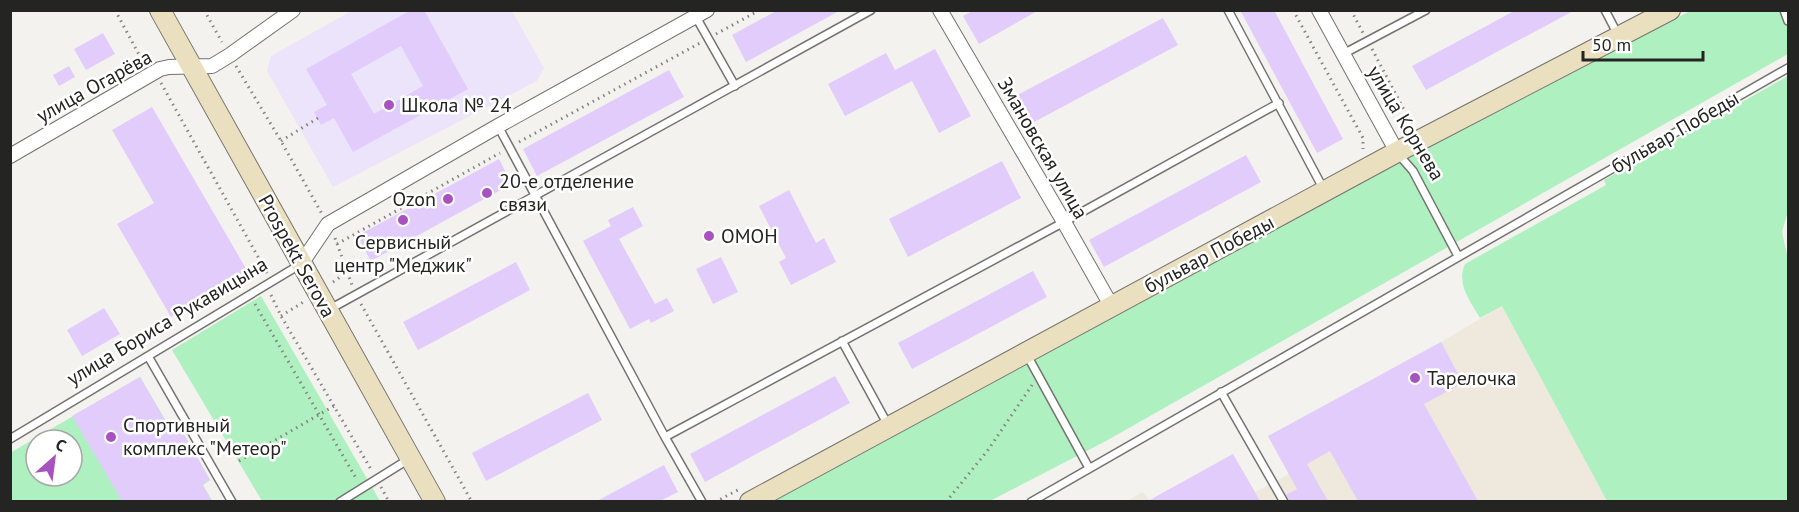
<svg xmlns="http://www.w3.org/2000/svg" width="1799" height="512" font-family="'PT Sans',sans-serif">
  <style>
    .built { fill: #eee8dd }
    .education { fill: #ebe4fa }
    .green { fill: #aef0c0; fill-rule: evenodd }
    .building { fill: #e1ccfc; fill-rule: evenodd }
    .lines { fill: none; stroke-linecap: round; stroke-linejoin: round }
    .lane-casing { stroke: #75736f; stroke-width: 10 }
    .street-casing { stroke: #75736f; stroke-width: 16 }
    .secondary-casing { stroke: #75736f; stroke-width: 22 }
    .path { stroke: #858481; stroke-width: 3; stroke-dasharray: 1.5 4.5; stroke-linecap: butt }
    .lane { stroke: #fff; stroke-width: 7 }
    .street { stroke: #fff; stroke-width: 14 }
    .secondary { stroke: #eadfbe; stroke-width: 20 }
    .poi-dot { fill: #a852bf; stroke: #fff; stroke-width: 2 }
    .labels { text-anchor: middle; stroke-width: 5; stroke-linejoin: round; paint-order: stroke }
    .street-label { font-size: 20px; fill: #242422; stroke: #fff }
    .poi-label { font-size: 20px; fill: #242422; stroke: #fff; text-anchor: start }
  </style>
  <rect width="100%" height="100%" fill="#f4f2ee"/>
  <!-- built -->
  <path class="built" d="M1502 306 1607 501 1126 502 1142 492 1150 500 1233 454 1255 492 1289 474 1268 436 1441 342Z"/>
  <!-- education -->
  <path class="education" d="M353 10 512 11 544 68 537 81 333 187 267 71 271 56Z"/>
  <!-- green -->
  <path class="green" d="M1690 11H1788V54L1106 441 990 501 765 502 1435 144Z
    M1788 76V211L1782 232 1788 259V501H1607L1502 306 1480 318C1470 301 1456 284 1465 264L1606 185 1604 180Z
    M261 296 380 501H262L172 350Z
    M140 377 173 433 181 429 210 480 203 485 212 501H11L10 453ZM36 440H72V476H36Z"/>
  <!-- building -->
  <path class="building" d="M411 10H424L468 89 353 152 334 118 321 125 314 112 327 105 306 69ZM401 46 423 86 374 114 351 74Z
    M778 10H841L746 62 732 35Z
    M974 10H1039L979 44 963 16Z
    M1240 10H1274L1343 139 1317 153Z
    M1516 10H1575L1426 90 1412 66Z
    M1163 18 1178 45 1023 128 1008 100Z
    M103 33 115 54 86 70 74 49Z
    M935 49 971 116 939 133 912 81 845 116 828 84 886 53 895 70Z
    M69 66 75 77 59 86 53 75Z
    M669 70 684 97 537 176 523 149Z
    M152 107 248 272 171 317 117 224 154 203 112 130Z
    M1246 155 1261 182 1104 267 1089 240Z
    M499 159 512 184 371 261 357 236Z
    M1002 161 1021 198 908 257 889 219Z
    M789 190 816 243 824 238 836 262 791 285 779 262 786 258 759 206Z
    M633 207 643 226 619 239 655 304 667 298 674 311 651 323 649 319 630 329 583 241 611 226 608 220Z
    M721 257 738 292 713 304 696 269Z
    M516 262 530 290 418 350 403 322Z
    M1033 271 1047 297 912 369 898 343Z
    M104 308 120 334 82 356 67 330Z
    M1441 342 1463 383 1424 404 1478 501H1358L1330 451 1307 464 1328 501H1290L1286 495 1297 489 1268 436Z
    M835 376 850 403 705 482 690 454Z
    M140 377 173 434 181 429 210 480 202 484 212 501H122L72 416Z
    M588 393 602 420 486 481 472 453Z
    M1233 454 1260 501H1148Z
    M664 465 678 492 660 501H597Z"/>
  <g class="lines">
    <defs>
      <path id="lane" d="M1228 10 1324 190
        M1605 10 1618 35
        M1784 10 1788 21
        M696 17 735 86
        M1343 54 1426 10
        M498 126 665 437 702 502
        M1399 155 1413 171 1458 256
        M330 309 871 10
        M842 341 888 425
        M1027 355 1089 468
        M148 356 232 502
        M1221 392 1284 502
        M665 437 1064 222 1279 103
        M10 439 301 264
        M340 502 409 459
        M1031 502 1788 68"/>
      <path id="street" d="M940 10 1064 222 1112 307
        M1319 10 1397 152
        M10 156 160 69 169 67 212 66 230 55 293 10
        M301 264 328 224 498 126 707 10"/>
      <path id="secondary" d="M160 10 435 502
        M750 502 1397 152 1670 10"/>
    </defs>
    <!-- lane casing -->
    <use href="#lane" class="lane-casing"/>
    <!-- street casing -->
    <use href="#street" class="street-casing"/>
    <!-- secondary casing -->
    <use href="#secondary" class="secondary-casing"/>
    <!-- path -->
    <path class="path" d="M115 10 143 62
      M204 10 222 42
      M1293 10 1363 138V149
      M1351 10 1363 33
      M716 34 760 10
      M1372 49 1412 125
      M236 66 281 141 322 214
      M161 83 267 273
      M281 141 318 118
      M519 142 700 43
      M335 238 352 285
      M337 244 500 153
      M333 282 346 273
      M271 295 281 316 372 471
      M255 304 357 480
      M361 304 472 502
      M281 316 305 301
      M239 461 334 406
      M381 487 389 502
      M715 502 738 490
      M946 502 988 450 1032 385"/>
    <!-- lane -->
    <use href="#lane" class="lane"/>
    <!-- street -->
    <use href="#street" class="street"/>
    <!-- secondary -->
    <use href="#secondary" class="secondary"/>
  </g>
  <!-- markers -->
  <g class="poi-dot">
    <circle cx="389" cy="105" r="6"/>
    <circle cx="487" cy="193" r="6"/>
    <circle cx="448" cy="199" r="6"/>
    <circle cx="403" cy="220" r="6"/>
    <circle cx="709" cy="236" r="6"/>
    <circle cx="1415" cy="378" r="6"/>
    <circle cx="111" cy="437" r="6"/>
  </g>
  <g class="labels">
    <!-- street labels -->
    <g class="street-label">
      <text transform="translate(94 86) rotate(-29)" y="7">улица Огарёва</text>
      <text transform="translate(1406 123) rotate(59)" y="7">улица Корнева</text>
      <text transform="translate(1675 132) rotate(-30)" y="7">бульвар Победы</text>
      <text transform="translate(1043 148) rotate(60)" y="7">Змановская улица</text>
      <text transform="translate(1209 254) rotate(-28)" y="7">бульвар Победы</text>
      <text transform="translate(297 256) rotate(61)" y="7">Prospekt Serova</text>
      <text transform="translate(167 321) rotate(-31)" y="7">улица Бориса Рукавицына</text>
    </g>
    <!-- poi labels -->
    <g class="poi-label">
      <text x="401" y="112">Школа № 24</text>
      <text x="499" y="188">20-е отделение<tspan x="499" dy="23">связи</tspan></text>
      <text x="436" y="206" text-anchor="end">Ozon</text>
      <text x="721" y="243">ОМОН</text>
      <text x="403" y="249" text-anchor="middle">Сервисный<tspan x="403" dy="23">центр "Меджик"</tspan></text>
      <text x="1427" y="385">Тарелочка</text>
      <text x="123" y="432">Спортивный<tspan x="123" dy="23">комплекс "Метеор"</tspan></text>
    </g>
  </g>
  <!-- border -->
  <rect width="1799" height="512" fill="none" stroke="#242422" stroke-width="24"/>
  <!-- north arrow -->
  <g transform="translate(54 458) rotate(28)"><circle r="28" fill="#ffffff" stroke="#a7a7a7" stroke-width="1.5"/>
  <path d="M0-4.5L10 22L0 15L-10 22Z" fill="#a852bf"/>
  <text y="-9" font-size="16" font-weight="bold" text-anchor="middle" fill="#242422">С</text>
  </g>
  <!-- scale -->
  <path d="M1583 51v9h120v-9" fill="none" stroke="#242422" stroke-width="3"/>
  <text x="1592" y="51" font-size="18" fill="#242422" stroke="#ffffff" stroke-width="4.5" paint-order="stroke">50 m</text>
</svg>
